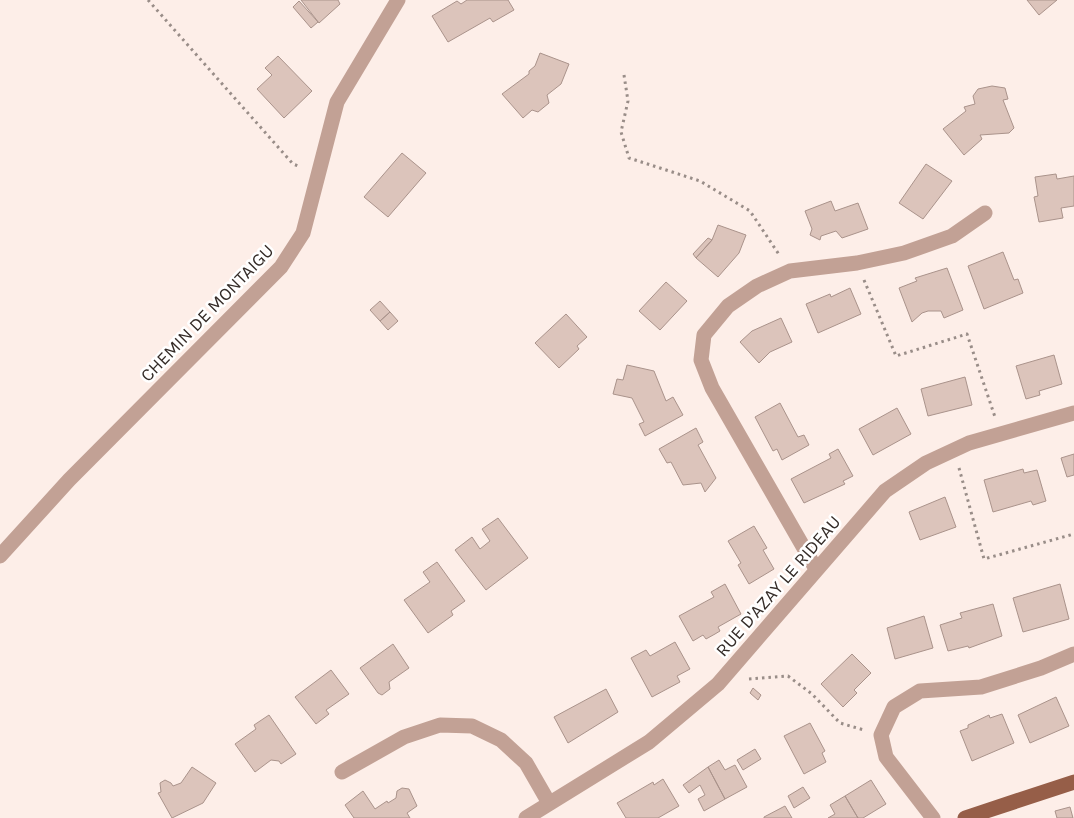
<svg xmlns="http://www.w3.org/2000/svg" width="1074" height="818" font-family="Karla,sans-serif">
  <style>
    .building { fill: #dcc4bb; stroke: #aa938b }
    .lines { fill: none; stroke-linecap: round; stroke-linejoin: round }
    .path { stroke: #998d88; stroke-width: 3; stroke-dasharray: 2.5 4; stroke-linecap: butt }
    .minor { stroke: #c2a195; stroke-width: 15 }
    .major { stroke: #965e48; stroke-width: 15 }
    .labels { text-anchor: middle; stroke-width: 5; stroke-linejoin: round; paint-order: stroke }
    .street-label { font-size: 18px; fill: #352c28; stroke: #fff }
  </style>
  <rect width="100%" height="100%" fill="#fdeee8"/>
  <!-- building -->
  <path class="building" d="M301 0H338L340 4 319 23Z
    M467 0H508L514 10 493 22 490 18 448 42 432 16 457 1 461 4Z
    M1027 0H1057L1039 15Z
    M299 1 318 22 311 28 293 7Z
    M540 53 569 64 561 84 547 95 549 103 538 112 532 110 523 118 502 94 529 74V71L535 66Z
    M278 56 312 91 284 118 257 89 272 75 265 68Z
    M992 86 1005 88 1008 99 1003 100 1014 128 1009 133 980 135 982 139 964 155 943 129 966 111 964 107 975 104 973 96 978 89Z
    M402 153 426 173 388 217 364 197Z
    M926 164 952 181 923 219 899 203Z
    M1056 174 1057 179 1074 176V206L1061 208 1063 218 1039 222 1034 197 1038 196 1035 177Z
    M831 201 835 211 858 203 868 229 842 238 836 231 821 236 820 240 810 235 812 229 805 211Z
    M718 225 746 235 739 253 718 277 696 258 712 240Z
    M708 238 712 240 696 258 693 254Z
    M1003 252 1014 280 1018 279 1023 293 984 309 968 266Z
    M947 268 963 310 944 318 941 311H928L922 313 912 322 899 288 917 281 915 278Z
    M666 282 687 301 660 330 639 311Z
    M850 288 861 314 818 333 806 304 830 294 831 297Z
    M380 301 390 312 380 321 370 310Z
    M390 312 398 321 388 330 380 321Z
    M566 314 587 337 577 346 579 349 559 368 535 343Z
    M781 318 792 342 770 352 759 363 740 342 752 331Z
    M1054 355 1062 384 1039 391 1040 395 1026 399 1016 366Z
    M627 365 654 371 666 401 673 397 683 415 645 436 639 424 644 422 632 398 613 394 617 379 623 380Z
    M965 377 972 405 928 416 921 389Z
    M780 403 798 437 804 435 809 445 782 460 777 449 773 451 755 417Z
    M897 408 911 434 873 455 859 429Z
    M696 428 703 442 698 445 716 478 705 492 701 483 683 485 671 462 667 463 659 449Z
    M838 449 853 476 843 481 845 484 804 503 791 479 831 458 829 454Z
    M1074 454V475L1067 477 1061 458Z
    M1023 469 1024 473 1037 470 1046 501 1033 505 1031 501 993 512 984 480Z
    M945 497 956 527 920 540 909 512Z
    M498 518 528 558 486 590 455 550 472 537 480 549 490 541 482 529Z
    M754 526 767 548 763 550 774 569 749 584 738 565 741 563 728 541Z
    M437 562 465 601 451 611 453 615 428 633 404 600 430 582 423 572Z
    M725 584 741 614 718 627 720 631 715 634 706 639 703 635 693 641 679 616 714 597 711 592Z
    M1060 584 1069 619 1023 632 1013 598Z
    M993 604 1002 636 969 648 968 646 948 651 940 625 962 618 960 613Z
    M924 616 933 648 895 659 887 628Z
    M675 642 690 669 677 676 680 682 652 697 631 658 646 650 650 656Z
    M393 644 409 668 389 682 390 689 382 695 378 693 360 668Z
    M852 654 871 673 854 690 857 693 843 707 821 684Z
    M331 670 349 694 326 710 329 714 316 724 295 697Z
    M753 688 761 695 758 700 750 693Z
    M606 689 618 712 568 743 554 717Z
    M1056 697 1069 726 1030 743 1018 715Z
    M1002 714 1014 743 972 761 960 731 968 728V725L989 715 990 718Z
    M269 715 296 754 281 764 279 761 271 760 255 772 235 744 256 729 254 725Z
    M810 723 825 751 822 753 826 762 804 774 784 736Z
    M755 749 761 759 743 770 737 760Z
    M719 760 725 770 735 765 747 787 725 799 708 767Z
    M192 767 216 783 203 803 172 818 158 793 161 792 160 783 165 780 171 783 173 786 181 783Z
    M708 767 725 799 704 811 698 799 705 795 700 785 689 793 683 785Z
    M663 779 679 806 658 818H626L617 803 653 782 654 785Z
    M871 780 886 804 863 818H858L845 796Z
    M803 787 810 798 794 808 788 796Z
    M402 788 409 789 417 806 407 813 410 818H354L345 805 363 791 375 809 387 801 388 803 396 798 397 791Z
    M845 796 858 818H828L835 814 830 805Z
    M785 806 792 818H764V817Z
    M1070 807 1073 818H1057L1055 811Z"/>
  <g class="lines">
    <!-- path -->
    <path class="path" d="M148 0 293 164 301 167
      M624 75 628 101 621 132 629 158 700 181 750 211 780 256
      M864 280 896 356 967 334 995 417
      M959 468 984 559 1074 534
      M749 679 788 676 812 694 840 723 864 730"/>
    <!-- minor -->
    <path class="minor" d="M0 556 69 480 281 267 303 233 337 102 398 0
      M816 569 712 388 701 360 704 335 728 306 757 286 790 271 857 263 904 253 952 236 985 213
      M342 772 404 737 440 725 472 726 501 740 526 763 549 803
      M526 818 649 742 718 684 885 491 926 463 969 443 1074 413
      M933 818 886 757 881 735 894 707 920 691 981 687 1041 668 1074 654"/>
    <!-- major -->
    <path class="major" d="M965 818 1074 782"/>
  </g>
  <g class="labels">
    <!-- street labels -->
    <g class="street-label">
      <text transform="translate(207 313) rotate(-46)" y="6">CHEMIN DE MONTAIGU</text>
      <text transform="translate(778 586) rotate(-49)" y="6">RUE D'AZAY LE RIDEAU</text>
    </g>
  </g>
</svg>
